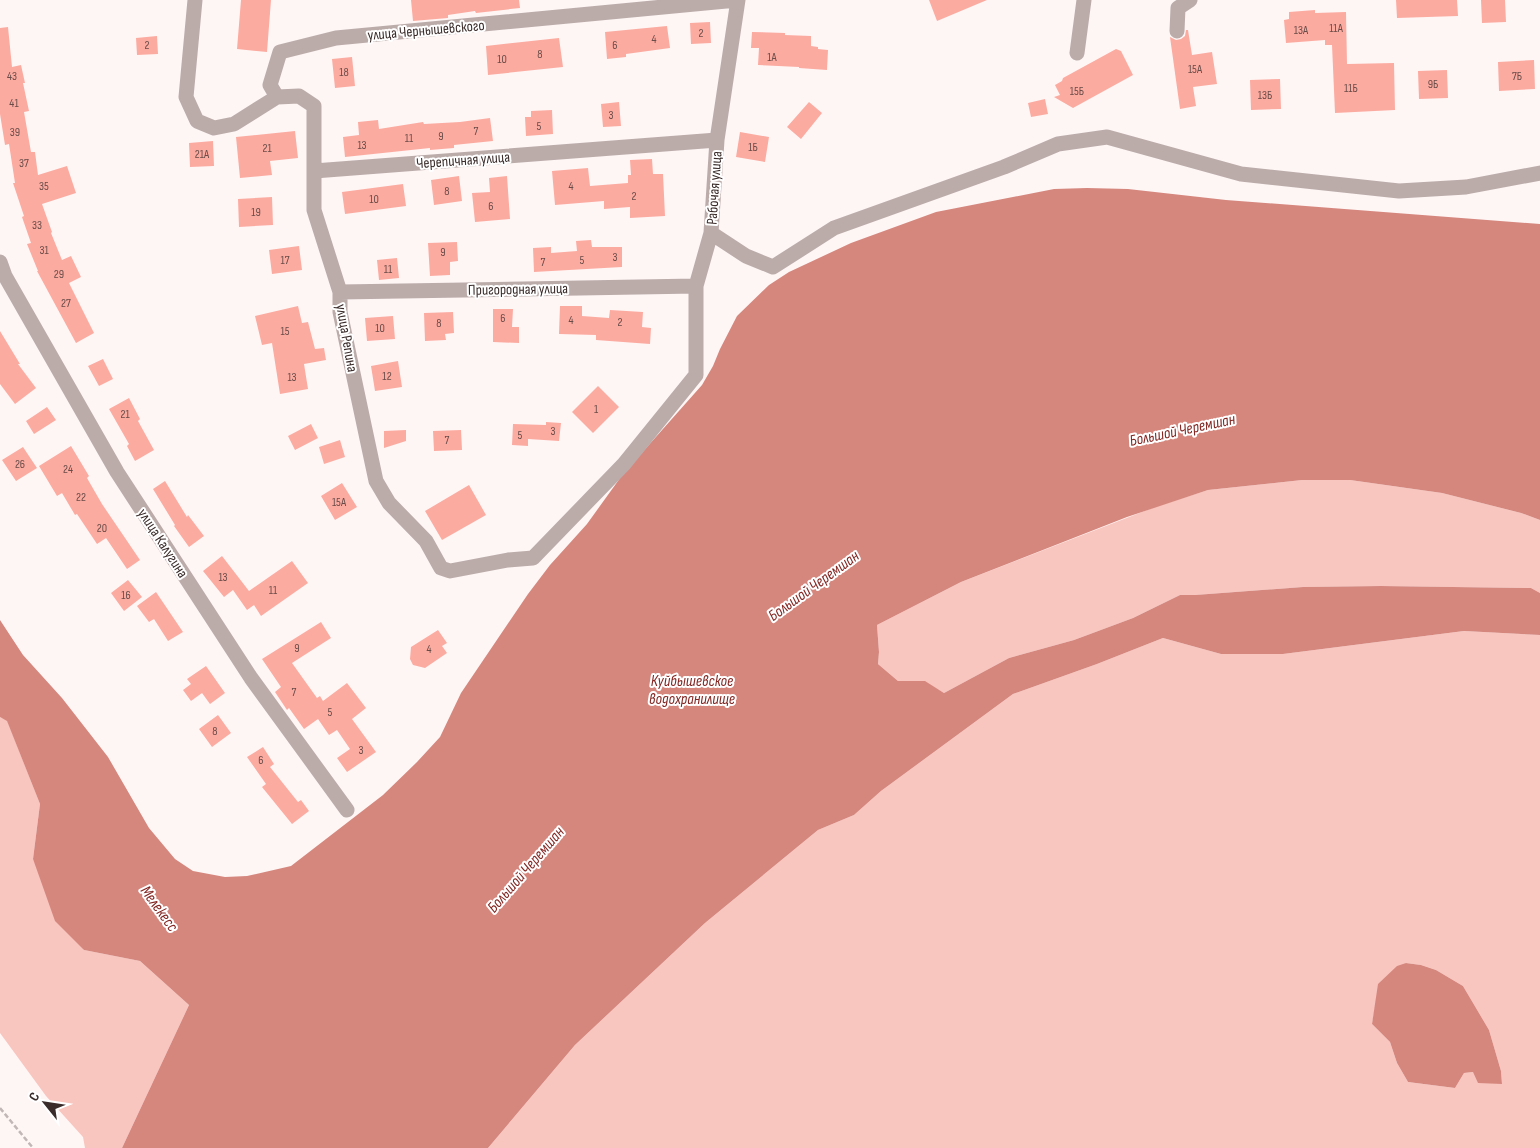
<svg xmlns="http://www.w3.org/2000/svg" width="1540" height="1148" font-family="'Sofia Sans Condensed',sans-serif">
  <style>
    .green { fill: #f9c6bf; fill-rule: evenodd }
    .water { fill: #d5877e }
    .building { fill: #fcaba1 }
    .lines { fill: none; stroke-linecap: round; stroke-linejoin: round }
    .path { stroke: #c1b7b6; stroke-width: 2.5; stroke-dasharray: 5 2.5; stroke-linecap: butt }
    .minor { stroke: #bbacaa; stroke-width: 15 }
    .labels { text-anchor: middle; stroke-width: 4; stroke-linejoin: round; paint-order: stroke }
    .number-label { font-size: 12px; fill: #6a4c48 }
    .street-label { font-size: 15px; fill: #392c2a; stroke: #fff }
    .water-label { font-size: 16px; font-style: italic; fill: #832723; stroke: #fff }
  </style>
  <rect width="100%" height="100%" fill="#fef6f5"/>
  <!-- green -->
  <path class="green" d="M1302 480H1350L1442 493 1521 513 1540 520V593L1531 588 1381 586 1303 587 1195 595H1180L1133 618 1074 640 1009 658 944 693 925 682 898 681 878 664 879 652 877 625 961 582 1155 507 1208 490Z
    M1464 631 1540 635V1148H488L575 1045 705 923 818 830 854 815 881 791 1013 694 1097 664 1163 638 1221 654H1283ZM1406 963 1421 965 1436 970 1463 986 1489 1030 1501 1071 1502 1084 1473 1072 1464 1073 1455 1088 1408 1082 1397 1063 1390 1042 1372 1024 1375 1008Z
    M0 717 7 720 40 804 33 859 84 950 140 961 189 1005 122 1148H85L83 1137 46 1096 0 1033Z"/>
  <!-- water -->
  <path class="water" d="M1087 188 1128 189 1226 200 1540 224V520L1521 513 1442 493 1350 480H1302L1208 490 1127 517 961 582 877 625 879 652 878 664 898 681H925L944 693 1009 658 1074 640 1133 618 1180 595H1195L1303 587 1381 586 1531 588 1540 593V635L1464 631 1283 654H1221L1163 638 1097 664 1013 694 881 791 854 815 818 830 705 923 575 1045 488 1148H122L189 1005 140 961 84 950 55 921 33 859 40 804 7 721 0 717V620L23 655 62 698 108 757 149 828 175 859 193 871 225 877 247 876 291 866 383 795 417 762 440 737 461 693 528 594 550 565 587 524 623 474 702 385 713 366 720 349 737 316 769 285 789 272 851 243 936 212 1054 189Z
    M1406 963 1421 965 1436 970 1463 986 1489 1030 1501 1071 1502 1084 1478 1083 1473 1072 1464 1073 1455 1088 1408 1082 1397 1063 1390 1042 1372 1024 1378 984 1397 966Z"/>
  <!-- building -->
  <path class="building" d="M241 0H271L267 52 237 49Z
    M411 0H519L520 8 476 13 475 11 448 15V18L413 21Z
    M929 0H987L937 21Z
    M1396 0H1457L1458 16 1397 18Z
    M1481 0H1505L1506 22 1482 23Z
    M1315 10V13L1346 12 1347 64 1394 63 1395 110 1335 113 1332 45H1325V40L1286 43 1284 20 1289 19V12Z
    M710 22 711 43 691 44 690 23Z
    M667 26 670 48 626 54V57L607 59 605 32Z
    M8 27 12 67 21 65 25 83H23L29 111 24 112 31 152H35L38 175 67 166 76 193 42 204 52 232 51 233 62 260 71 256 81 277 69 283 94 333 76 343 37 271H38L27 244 31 243 22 217 24 216 13 183H15L9 144 5 145 0 114V28Z
    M1186 30H1188L1192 55 1212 52 1217 84 1193 87 1196 106 1180 109 1170 37 1176 40 1181 39 1185 36Z
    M752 32 785 33V35L811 36V46L818 47V49L828 50 827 70 799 68V67L758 65 759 48H751Z
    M157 36 158 54 137 55 136 38Z
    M559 38 563 67 488 75 486 46Z
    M1116 49 1121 51 1133 75 1073 108 1054 97 1060 95 1055 85 1062 81 1063 78Z
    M352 57 355 86 335 88 332 59Z
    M1534 60 1535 89 1499 91 1498 62Z
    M1447 70 1448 98 1419 99 1418 71Z
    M1280 79 1281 109 1251 110 1250 80Z
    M1045 99 1048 114 1031 117 1028 103Z
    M619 102 621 126 603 127 601 104Z
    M809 102 822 113 801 139 787 127Z
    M552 110 553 134 526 136 525 117H531V111Z
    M490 118 493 141 454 145V148L430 150V148L345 157 343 137 359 135 358 122 378 120 379 129 423 122 424 124 460 122Z
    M295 131 298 158 270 161 272 175 240 178 236 137Z
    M740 132 769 137 765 162 736 157Z
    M213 141 214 166 190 167 189 143Z
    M652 159 653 174H663L665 216 630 218V207L604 209V201L555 205 552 171 588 168 590 186 628 183V175H631L630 160Z
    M459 176 462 201 434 205 431 180Z
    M507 176 510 219 475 222 472 193 490 192 489 178Z
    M403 184 406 206 345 214 342 192Z
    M272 197 273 225 239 227 238 199Z
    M591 240 592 247H622V267L534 272 533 248 551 247V253L577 251 576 241Z
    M457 242 458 261 450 262V275L430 276 428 243Z
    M299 246 302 270 272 274 269 250Z
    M397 258 399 278 379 280 377 260Z
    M298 306 302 323 308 322 315 349 324 348 326 360 304 364 308 389 280 394 272 343 262 345 255 316Z
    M560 306H582V316L609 318 610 310 643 312 642 327 651 328 650 344 596 340V335L559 334Z
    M493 309H513L512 327H519V343L493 342Z
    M453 312 454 333 445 334 446 340 425 341 424 313Z
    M393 316 395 339 367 341 365 318Z
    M0 331 20 364H18L36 388 15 404 0 384Z
    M103 359 113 379 99 386 88 366Z
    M398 361 402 387 375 391 371 366Z
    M598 386 619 407 593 433 572 412Z
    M129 398 140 419 138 421 154 450 135 461 127 446 129 444 109 409Z
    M47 407 56 420 34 434 26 421Z
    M546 422 561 423 559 441 528 439V446L512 445 513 424 546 425Z
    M311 424 318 438 295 450 288 436Z
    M406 430V441L384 448V431Z
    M461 430 462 450 434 451 433 431Z
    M340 440 345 457 324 464 319 447Z
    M71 446 89 476 87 478 102 504 140 560 127 569 106 538 97 544 77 514 75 515 62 493 57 496 39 466Z
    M23 447 37 468 16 481 2 460Z
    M165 481 187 517 188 515 204 536 189 547 174 526 175 525 153 489Z
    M342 483 357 507 335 520 321 496Z
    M469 485 486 515 442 540 425 511Z
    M222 556 249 591 292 561 308 583 261 616 254 605 247 610 233 590 224 597 203 571Z
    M128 580 142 597 124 611 111 593Z
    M156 592 183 632 168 641 154 619 149 622 137 606Z
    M321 622 331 638 292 663 317 698 320 696 323 701 347 683 366 708 352 719 376 752 347 772 337 758 350 749 337 730 329 735 318 719 304 729 289 708 287 710 275 692 281 687 262 659Z
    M438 630 447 643 442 646 447 653 425 668 413 665 410 659 411 647Z
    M206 666 225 693 210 704 202 693 191 701 183 690 191 684 187 679Z
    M218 715 231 733 212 747 199 729Z
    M263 747 274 764 270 767 298 802 301 800 309 811 292 824 262 787 266 784 247 757Z"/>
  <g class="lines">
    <!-- path -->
    <path class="path" d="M0 1108 33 1148"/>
    <!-- minor -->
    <path class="minor" d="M195 0 186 97 197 121 214 128 234 124 277 97 270 85 280 52 336 38 737 0
      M1177 31 1178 8 1190 0
      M1077 53 1084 0
      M277 97 299 96 314 106V171L717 140
      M314 171V210L340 292V312L376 481 389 503 426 541 441 568 450 571 508 560 533 558 624 464 696 375V286L711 233 717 140 738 0
      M711 233 746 256 773 267 834 228 1004 167 1058 144 1107 137 1241 174 1399 191 1466 187 1540 173
      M0 262 5 276 117 472 251 678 347 810
      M340 292 696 286"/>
  </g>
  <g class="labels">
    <!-- number labels -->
    <g class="number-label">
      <text x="1336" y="32">11А</text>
      <text x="1301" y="34">13А</text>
      <text x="701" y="37">2</text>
      <text x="654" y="43">4</text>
      <text x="147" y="49">2</text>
      <text x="615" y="49">6</text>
      <text x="540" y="58">8</text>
      <text x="772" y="61">1А</text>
      <text x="502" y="63">10</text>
      <text x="1195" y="73">15А</text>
      <text x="344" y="76">18</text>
      <text x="12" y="80">43</text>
      <text x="1517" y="80">7Б</text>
      <text x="1433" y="88">9Б</text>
      <text x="1351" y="92">11Б</text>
      <text x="1077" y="95">15Б</text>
      <text x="1265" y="99">13Б</text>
      <text x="14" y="107">41</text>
      <text x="611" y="119">3</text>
      <text x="539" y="130">5</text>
      <text x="476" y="135">7</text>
      <text x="15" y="136">39</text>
      <text x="441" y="140">9</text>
      <text x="409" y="142">11</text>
      <text x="362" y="149">13</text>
      <text x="753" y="151">1Б</text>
      <text x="267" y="152">21</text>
      <text x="202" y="158">21А</text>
      <text x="24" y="167">37</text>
      <text x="44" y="190">35</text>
      <text x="571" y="190">4</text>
      <text x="447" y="195">8</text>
      <text x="634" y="200">2</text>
      <text x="374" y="203">10</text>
      <text x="491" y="210">6</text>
      <text x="256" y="216">19</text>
      <text x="37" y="229">33</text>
      <text x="44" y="254">31</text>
      <text x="443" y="256">9</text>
      <text x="615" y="261">3</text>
      <text x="285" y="264">17</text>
      <text x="582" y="264">5</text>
      <text x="543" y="266">7</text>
      <text x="388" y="273">11</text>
      <text x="59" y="278">29</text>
      <text x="66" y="307">27</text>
      <text x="503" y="322">6</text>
      <text x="571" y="324">4</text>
      <text x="620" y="326">2</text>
      <text x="439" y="327">8</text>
      <text x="380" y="332">10</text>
      <text x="285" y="335">15</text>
      <text x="387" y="380">12</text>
      <text x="292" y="381">13</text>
      <text x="596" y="413">1</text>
      <text x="125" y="418">21</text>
      <text x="553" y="435">3</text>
      <text x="520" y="439">5</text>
      <text x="447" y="444">7</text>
      <text x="20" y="468">26</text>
      <text x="68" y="473">24</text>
      <text x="81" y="501">22</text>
      <text x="339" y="506">15А</text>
      <text x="102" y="532">20</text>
      <text x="223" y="581">13</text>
      <text x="273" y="594">11</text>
      <text x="126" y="599">16</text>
      <text x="297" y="652">9</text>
      <text x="429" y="653">4</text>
      <text x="294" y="696">7</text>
      <text x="330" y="716">5</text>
      <text x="215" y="735">8</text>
      <text x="361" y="754">3</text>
      <text x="261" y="764">6</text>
    </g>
    <!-- street labels -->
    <g class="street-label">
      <text transform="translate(426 30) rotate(-5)" y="5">улица Чернышевского</text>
      <text transform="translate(463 160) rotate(-4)" y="5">Черепичная улица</text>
      <text transform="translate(714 188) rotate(-86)" y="5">Рабочая улица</text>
      <text transform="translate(518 289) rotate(-1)" y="5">Пригородная улица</text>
      <text transform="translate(347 338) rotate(80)" y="5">улица Репина</text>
      <text transform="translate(163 543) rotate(57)" y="5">улица Калугина</text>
    </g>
    <!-- water labels -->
    <g class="water-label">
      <text transform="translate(1182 429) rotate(-12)" y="6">Большой Черемшан</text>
      <text transform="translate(813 585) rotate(-36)" y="6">Большой Черемшан</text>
      <text x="692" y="686">Куйбышевское<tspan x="692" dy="18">водохранилище</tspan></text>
      <text transform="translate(525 869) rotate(-49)" y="6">Большой Черемшан</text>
      <text transform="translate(160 908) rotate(54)" y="6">Мелекесс</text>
    </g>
  </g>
  <!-- north arrow -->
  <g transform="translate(45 1103) rotate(300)" stroke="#ffffff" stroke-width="4" paint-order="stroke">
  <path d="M0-4L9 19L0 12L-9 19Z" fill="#392c2a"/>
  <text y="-8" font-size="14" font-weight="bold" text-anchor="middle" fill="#392c2a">С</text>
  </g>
</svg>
